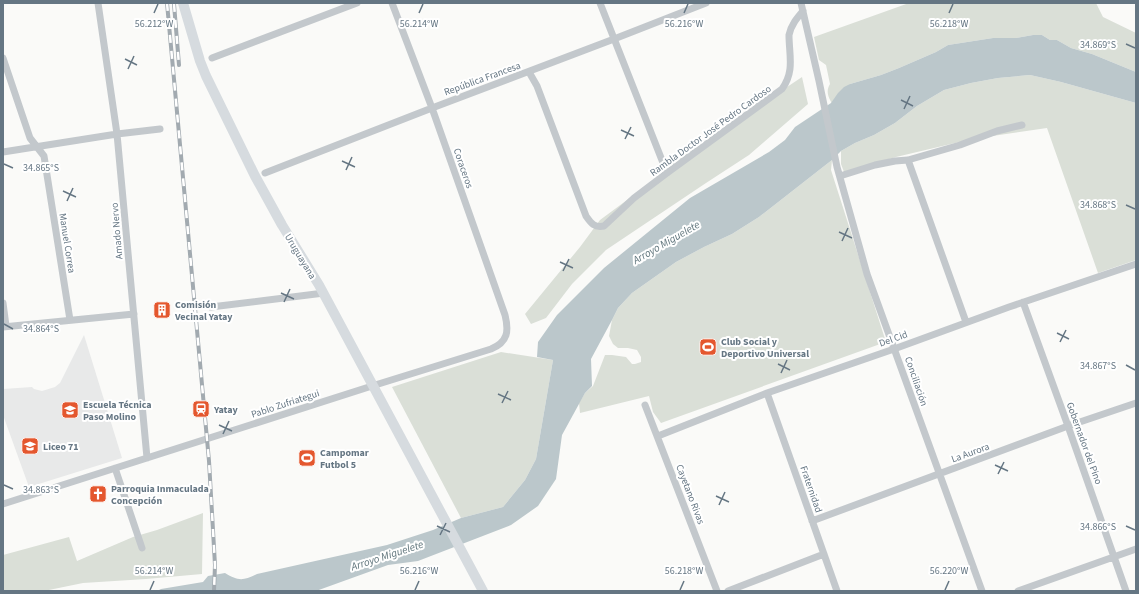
<svg xmlns="http://www.w3.org/2000/svg" width="1139" height="594" font-family="'Source Sans 3',sans-serif">
  <style>
    .built { fill: #e8e9e9 }
    .green { fill: #dadfd7 }
    .water { fill: #bbc7cb }
    .lines { fill: none; stroke-linecap: round; stroke-linejoin: round }
    .street { stroke: #c3c8cc; stroke-width: 7 }
    .secondary { stroke: #d6dbdf; stroke-width: 10 }
    .rail-casing { stroke: #a2aab0; stroke-width: 4 }
    .rail { stroke: #fff; stroke-width: 2.5; stroke-dasharray: 8; stroke-linecap: butt }
    .ticks { fill: none; stroke: #657683; stroke-width: 1.5 }
    .labels { text-anchor: middle; stroke-width: 4; stroke-linejoin: round; paint-order: stroke }
    .street-label { font-size: 10px; fill: #657683; stroke: #fff }
    .poi-label { font-size: 10px; font-weight: bold; fill: #657683; stroke: #fff; text-anchor: start }
    .water-label { font-size: 11px; font-style: italic; fill: #60757c; stroke: #fff }
    .ticks-label { font-size: 10px; text-anchor: middle; fill: #657683; stroke: #fff; stroke-width: 4; stroke-linejoin: round; paint-order: stroke }
  </style>
  <rect width="100%" height="100%" fill="#fafaf8"/>
  <!-- built -->
  <path class="built" d="M84 335 122 458 29 487 3 415V389L32 387 34 389 42 391 55 387 60 383Z"/>
  <!-- green -->
  <path class="green" d="M909 3H1096L1103 17 1136 33V72L1092 54 1071 48 1057 40H1050L1042 35H1033L1016 38H993L948 45 936 52 899 68 881 75 850 84 836 110C831 101 824 94 830 84L826 65 819 60 814 37Z
    M1030 75 1061 82 1136 103V260L1098 273 1047 128 972 139 896 157 844 172 841 164V151L855 143 874 135 895 123 917 106 944 90 971 83 998 78Z
    M802 77 808 104 749 155 706 183 606 250 572 284 546 318 531 324 525 314 580 247 600 220 650 183 676 161Z
    M832 160 831 170 885 339 883 343 661 423 653 412 649 396 580 413 579 403 585 393 593 386 605 355H612L626 357 632 364H635L641 362V357L637 350 628 348H618L613 344 609 336 612 320 618 308 632 293 676 262 704 247 732 234 759 217Z
    M501 352 553 360 536 459 525 480 503 507 461 518 392 387Z
    M203 513 202 574 146 579 83 583 44 591H3V555L69 537 77 561 133 537 157 530Z"/>
  <!-- water -->
  <path class="water" d="M1033 35H1042L1050 40H1057L1071 48 1092 54 1136 72V103L1061 82 1030 75 998 78 971 83 944 90 917 106 895 123 874 135 855 143 841 151 832 160 759 217 732 234 704 247 676 262 632 293 618 308 612 320 591 359 592 386 585 393 562 435 556 479 538 506 511 525 418 561 388 565 316 591H157L161 589 203 582 208 576 225 573C238 581 243 581 257 574L387 545 433 530 461 518 503 507 525 480 536 459 553 360 537 357 538 342 557 315 604 268 690 198 769 152 785 140 795 127 831 103 838 93 844 87 850 84 881 75 899 68 936 52 948 45 993 38H1016Z"/>
  <g class="lines">
    <!-- street -->
    <path class="street" d="M98 3 117 134 147 458
      M600 3 667 173
      M801 3 819 81 837 167 867 274 982 591
      M3 58 30 138 44 156 70 320
      M212 58 357 3
      M529 72 537 86 586 216C591 223 594 228 604 226L634 198 667 173 782 89C795 71 789 55 789 35 791 25 797 18 803 11
      M3 152 117 134 160 129
      M908 160 966 322
      M265 173 432 108 614 39 706 3
      M840 176 875 165 895 161 908 160 960 145 997 131 1022 125
      M1023 302 1068 426 1126 591
      M3 303 6 326
      M211 307 324 293
      M3 327 134 314
      M767 393 837 591
      M645 405 717 591
      M658 436 767 393 894 349 1009 307 1136 264
      M115 468 142 548
      M3 504 372 386 491 349C508 342 509 331 505 315L432 108 392 3
      M812 521 1068 426 1136 403
      M728 591 824 554
      M1018 591 1136 549"/>
    <!-- secondary -->
    <path class="secondary" d="M183 3 200 61 206 76 255 176 282 225 319 285 483 591"/>
    <defs>
      <path id="rail" d="M167 3 209 461 215 565 214 591
        M174 4 179 65"/>
    </defs>
    <!-- rail casing -->
    <use href="#rail" class="rail-casing"/>
    <!-- rail -->
    <use href="#rail" class="rail"/>
  </g>
  <!-- ticks -->
  <path class="ticks" d="M154 13 158 4M419 13 423 4M684 13 688 4M949 13 953 4M1126 44 1135 48M125 59 137 65M128 69 134 56M901 100 913 106M904 109 910 96M621 130 634 136M625 139 631 127M342 161 355 167M4 164 13 168M346 170 352 157M63 191 76 197M67 201 73 188M1126 205 1135 209M839 232 852 238M842 241 848 228M560 262 573 268M563 271 569 259M281 293 294 299M284 302 290 289M4 324 13 329M1057 333 1069 339M1060 342 1066 330M778 364 790 370M1126 365 1135 370M781 373 787 360M498 394 511 400M502 403 508 391M219 425 232 431M223 434 229 421M995 465 1008 471M998 474 1004 462M4 485 13 489M716 496 729 502M719 505 725 492M437 526 450 532M1126 526 1135 530M440 535 446 523M150 590 154 581M415 590 419 581M680 590 684 581M945 590 949 581"/>
  <!-- icons -->
  <defs>
    <symbol id="building-square" viewBox="-11 -11 22 22"><rect x="-9" y="-9" width="18" height="18" rx="4" fill="#e4572e" stroke="#fff"/><path d="M-4-6H4V6H1V3H-1V6H-4ZM-2.5-4.3h1.7v1.8h-1.7ZM.8-4.3h1.7v1.8H.8ZM-2.5-1h1.7V.8h-1.7ZM.8-1h1.7V.8H.8Z" fill="#fff"/></symbol>
    <symbol id="stadium-square" viewBox="-11 -11 22 22"><rect x="-9" y="-9" width="18" height="18" rx="4" fill="#e4572e" stroke="#fff"/><path d="M0-5a6.5 5 0 1 0 0 10a6.5 5 0 1 0 0-10ZM-3.5-1.8h7v3.6h-7Z" fill="#fff"/></symbol>
    <symbol id="station-square" viewBox="-11 -11 22 22"><rect x="-9" y="-9" width="18" height="18" rx="4" fill="#e4572e" stroke="#fff"/><path d="M-3-6H3Q5-6 5-4V2Q5 4 3 4L4.5 6H3L1.5 4h-3L-3 6H-4.5L-3 4Q-5 4-5 2V-4Q-5-6-3-6ZM-3.5-4v3h7v-3ZM-3.5 1v1.5H-2V1ZM2 1v1.5H3.5V1Z" fill="#fff"/></symbol>
    <symbol id="school-square" viewBox="-11 -11 22 22"><rect x="-9" y="-9" width="18" height="18" rx="4" fill="#e4572e" stroke="#fff"/><path d="M0-5L7-2L0 1L-7-2ZM-4 1L0 2.5L4 1V4Q0 6-4 4Z" fill="#fff"/></symbol>
    <symbol id="church-square" viewBox="-11 -11 22 22"><rect x="-9" y="-9" width="18" height="18" rx="4" fill="#e4572e" stroke="#fff"/><path d="M-1.2-6h2.4v3.5h3.3v2.4h-3.3V6h-2.4V-.1h-3.3v-2.4h3.3Z" fill="#fff"/></symbol>
  </defs>
  <g fill-rule="evenodd">
    <use href="#building-square" x="152" y="300" width="20" height="20"/>
    <use href="#stadium-square" x="698" y="337" width="20" height="20"/>
    <use href="#station-square" x="191" y="399" width="20" height="20"/>
    <use href="#school-square" x="60" y="400" width="20" height="20"/>
    <use href="#school-square" x="20" y="436" width="20" height="20"/>
    <use href="#stadium-square" x="297" y="448" width="20" height="20"/>
    <use href="#church-square" x="88" y="484" width="20" height="20"/>
  </g>
  <g class="labels">
    <!-- street labels -->
    <g class="street-label">
      <text transform="translate(482 78) rotate(-20)" y="4">República Francesa</text>
      <text transform="translate(710 130) rotate(-36)" y="4">Rambla Doctor José Pedro Cardoso</text>
      <text transform="translate(464 168) rotate(71)" y="4">Coraceros</text>
      <text transform="translate(116 231) rotate(-95)" y="4">Amado Nervo</text>
      <text transform="translate(68 243) rotate(81)" y="4">Manuel Correa</text>
      <text transform="translate(301 256) rotate(59)" y="4">Uruguayana</text>
      <text transform="translate(893 338) rotate(-20)" y="4">Del Cid</text>
      <text transform="translate(917 381) rotate(71)" y="4">Conciliación</text>
      <text transform="translate(285 403) rotate(-18)" y="4">Pablo Zufriategui</text>
      <text transform="translate(1085 443) rotate(70)" y="4">Gobernador del Pino</text>
      <text transform="translate(970 452) rotate(-20)" y="4">La Aurora</text>
      <text transform="translate(812 489) rotate(71)" y="4">Fraternidad</text>
      <text transform="translate(691 494) rotate(69)" y="4">Cayetano Rivas</text>
    </g>
    <!-- poi labels -->
    <g class="poi-label">
      <text x="175" y="308">Comisión<tspan x="175" dy="12">Vecinal Yatay</tspan></text>
      <text x="721" y="345">Club Social y<tspan x="721" dy="12">Deportivo Universal</tspan></text>
      <text x="83" y="408">Escuela Técnica<tspan x="83" dy="12">Paso Molino</tspan></text>
      <text x="214" y="413">Yatay</text>
      <text x="43" y="450">Liceo 71</text>
      <text x="320" y="456">Campomar<tspan x="320" dy="12">Futbol 5</tspan></text>
      <text x="111" y="492">Parroquia Inmaculada<tspan x="111" dy="12">Concepción</tspan></text>
    </g>
    <!-- water labels -->
    <g class="water-label">
      <text transform="translate(666 242) rotate(-30)" y="4">Arroyo Miguelete</text>
      <text transform="translate(387 555) rotate(-18)" y="4">Arroyo Miguelete</text>
    </g>
  </g>
  <g class="ticks-label">
    <text x="154" y="27">56.212°W</text>
    <text x="419" y="27">56.214°W</text>
    <text x="684" y="27">56.216°W</text>
    <text x="949" y="27">56.218°W</text>
    <text x="1098" y="48">34.869°S</text>
    <text x="41" y="171">34.865°S</text>
    <text x="1098" y="208">34.868°S</text>
    <text x="41" y="332">34.864°S</text>
    <text x="1098" y="369">34.867°S</text>
    <text x="41" y="493">34.863°S</text>
    <text x="1098" y="530">34.866°S</text>
    <text x="154" y="574">56.214°W</text>
    <text x="419" y="574">56.216°W</text>
    <text x="684" y="574">56.218°W</text>
    <text x="949" y="574">56.220°W</text>
  </g>
  <!-- border -->
  <rect width="1139" height="594" fill="none" stroke="#657683" stroke-width="8"/>
</svg>
